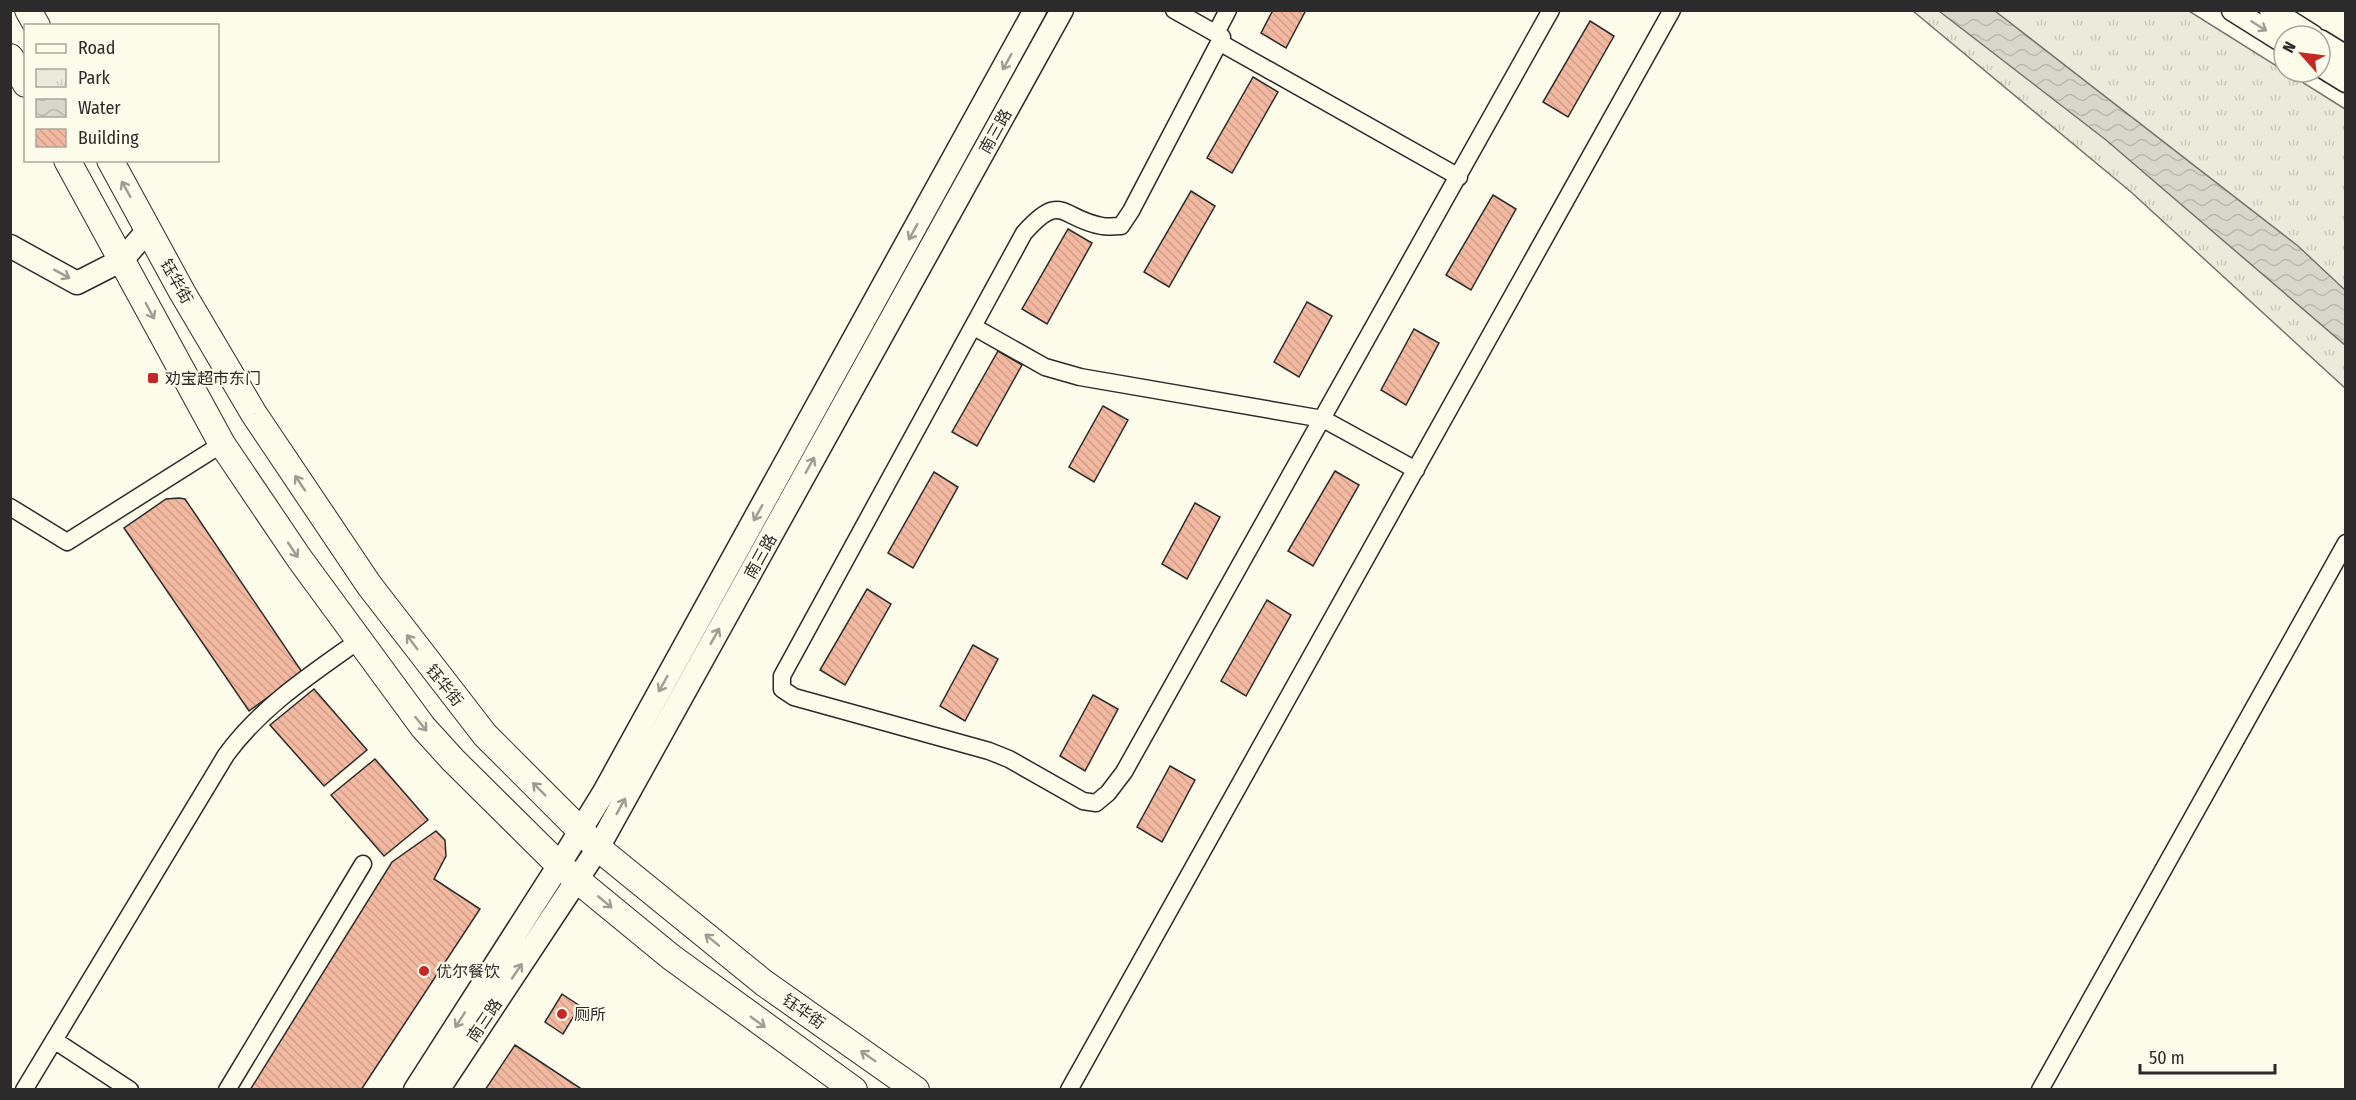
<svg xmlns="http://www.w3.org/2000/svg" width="2356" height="1100" font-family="'Fira Sans Condensed','Noto Sans SC',sans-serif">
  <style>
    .park { fill: url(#park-tufts); stroke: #74746e; stroke-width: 1.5 }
    .water { fill: url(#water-waves); stroke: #74746e; stroke-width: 1.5 }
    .building { fill: url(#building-back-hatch); stroke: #2b2b2b; stroke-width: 1.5 }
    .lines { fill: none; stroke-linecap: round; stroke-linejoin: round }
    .street-casing { stroke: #2b2b2b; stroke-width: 19 }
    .secondary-casing { stroke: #2b2b2b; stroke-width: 25 }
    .primary-casing { stroke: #2b2b2b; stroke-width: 28 }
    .street { stroke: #fdfbea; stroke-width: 16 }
    .secondary { stroke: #fdfbea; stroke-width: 22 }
    .primary { stroke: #fdfbea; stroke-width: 26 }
    .oneway { stroke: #9e9d94 }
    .poi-dot { fill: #c62828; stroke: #fdfbea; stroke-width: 2 }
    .labels { text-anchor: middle; stroke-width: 4.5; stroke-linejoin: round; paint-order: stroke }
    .street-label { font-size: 16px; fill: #2b2b2b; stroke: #fdfbea }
    .poi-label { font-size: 16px; fill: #2b2b2b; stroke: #fdfbea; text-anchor: start }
  </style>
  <defs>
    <pattern id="park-tufts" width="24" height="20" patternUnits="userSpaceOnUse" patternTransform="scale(1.5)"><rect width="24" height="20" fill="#ecebdb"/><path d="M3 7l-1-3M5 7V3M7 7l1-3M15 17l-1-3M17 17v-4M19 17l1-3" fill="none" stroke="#cbcabc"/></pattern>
    <pattern id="water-waves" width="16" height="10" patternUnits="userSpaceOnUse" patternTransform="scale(1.5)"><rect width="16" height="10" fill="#d8d7c9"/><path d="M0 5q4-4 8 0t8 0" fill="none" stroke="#bab9ad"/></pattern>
    <pattern id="building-back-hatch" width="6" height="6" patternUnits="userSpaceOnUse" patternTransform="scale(1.5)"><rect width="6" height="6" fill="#f2b8a0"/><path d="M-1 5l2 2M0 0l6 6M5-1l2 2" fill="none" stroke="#d09e8a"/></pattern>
  </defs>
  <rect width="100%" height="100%" fill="#fdfbea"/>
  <!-- park -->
  <path class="park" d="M1913 11H2189L2345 109V388L2131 192Z"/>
  <!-- water -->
  <path class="water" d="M1939 11H1995L2298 246 2345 290V345L2106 140Z"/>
  <!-- building -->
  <path class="building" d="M1273 10H1306L1286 48 1261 33Z
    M1590 21 1614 36 1568 117 1543 102Z
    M1253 77 1278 92 1232 173 1207 158Z
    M1191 191 1215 206 1169 287 1144 272Z
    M1493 195 1516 209 1471 290 1446 275Z
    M1068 229 1092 243 1047 324 1022 309Z
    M1307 302 1332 316 1299 377 1274 362Z
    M1414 329 1439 343 1406 405 1381 390Z
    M998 351 1022 365 977 446 952 432Z
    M1103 406 1128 420 1094 482 1069 467Z
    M1335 471 1359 485 1313 566 1288 551Z
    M934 472 958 487 913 568 888 553Z
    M179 498 185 499 302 672 249 711 124 528 166 499Z
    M1195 503 1220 517 1187 579 1162 564Z
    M867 589 891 604 845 685 820 670Z
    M1267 600 1291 615 1246 696 1221 681Z
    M973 645 998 659 965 721 940 706Z
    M314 689 367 750 324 786 270 725Z
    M1093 695 1118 709 1085 771 1060 756Z
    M375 759 428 820 384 856 331 795Z
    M1170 766 1195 780 1162 842 1137 827Z
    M436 831 445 840 446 856 434 879 480 909 361 1090H250L392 862Z
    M562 994 580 1006 563 1034 545 1022Z
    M515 1045 583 1090H485Z"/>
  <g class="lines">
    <defs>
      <path id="street" d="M1174 10 1222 37 1131 211 1121 226C1115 226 1107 227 1102 226 1061 219 1062 190 1024 233L782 676V689L794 697 989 751 1009 759 1083 801 1096 803 1108 793 1124 772 1551 10
        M1216 33 1228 10
        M1219 42 1459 177
        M974 327 1045 367 1080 377 1323 419 1416 470
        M10 507 67 542 222 444
        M54 1040 130 1090
        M24 1090 226 755C261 707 310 675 358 641
        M227 1090 363 864
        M1069 1090 1672 10
        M2040 1090 2346 543"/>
      <path id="secondary" d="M2233 10 2284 42
        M2271 10 2312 36
        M2320 41 2346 57
        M2320 65 2346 81
        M10 246 77 283 122 260 148 230
        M415 1090 559 865 604 792 1035 10
        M438 1090 598 848 1062 10"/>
      <path id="primary" d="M28 10 37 26
        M10 57 26 84
        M67 160 222 444 299 558 423 727 453 760 559 865 671 957 854 1090
        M110 160 182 292 254 414 369 585 485 735 598 848 764 983 916 1090"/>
    </defs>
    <!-- street casing -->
    <use href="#street" class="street-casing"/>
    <!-- secondary casing -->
    <use href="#secondary" class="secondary-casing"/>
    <!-- primary casing -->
    <use href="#primary" class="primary-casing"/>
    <!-- street -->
    <use href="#street" class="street"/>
    <!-- secondary -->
    <use href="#secondary" class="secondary"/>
    <!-- primary -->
    <use href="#primary" class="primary"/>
  </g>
  <!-- one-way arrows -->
  <defs><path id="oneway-shaft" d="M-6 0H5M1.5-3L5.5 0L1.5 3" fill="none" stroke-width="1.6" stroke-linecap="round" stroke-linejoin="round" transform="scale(1.5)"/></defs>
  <g class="oneway">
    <use href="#oneway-shaft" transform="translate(2259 26) rotate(32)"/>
    <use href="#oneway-shaft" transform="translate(1007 62) rotate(119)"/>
    <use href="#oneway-shaft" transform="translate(126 189) rotate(-119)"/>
    <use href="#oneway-shaft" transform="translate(913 232) rotate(119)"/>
    <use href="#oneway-shaft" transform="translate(62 274) rotate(29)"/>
    <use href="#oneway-shaft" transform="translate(150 311) rotate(62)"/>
    <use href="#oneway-shaft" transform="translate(810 465) rotate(-61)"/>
    <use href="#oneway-shaft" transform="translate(300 483) rotate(-124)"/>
    <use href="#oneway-shaft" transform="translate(758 513) rotate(119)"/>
    <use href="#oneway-shaft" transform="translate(293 550) rotate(56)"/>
    <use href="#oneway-shaft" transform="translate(715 636) rotate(-61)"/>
    <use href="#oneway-shaft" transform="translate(412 642) rotate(-127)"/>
    <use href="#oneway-shaft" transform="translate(663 684) rotate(119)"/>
    <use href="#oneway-shaft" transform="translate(421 724) rotate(51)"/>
    <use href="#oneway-shaft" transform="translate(539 789) rotate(-135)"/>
    <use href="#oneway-shaft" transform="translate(621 806) rotate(-61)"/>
    <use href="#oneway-shaft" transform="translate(605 902) rotate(40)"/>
    <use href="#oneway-shaft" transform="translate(712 940) rotate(-141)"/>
    <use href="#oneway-shaft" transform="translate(517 971) rotate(-56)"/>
    <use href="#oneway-shaft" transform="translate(460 1020) rotate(123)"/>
    <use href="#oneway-shaft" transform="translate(758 1022) rotate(36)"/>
    <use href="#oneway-shaft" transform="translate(868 1056) rotate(-145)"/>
  </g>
  <!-- markers -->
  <g class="poi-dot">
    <rect x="147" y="372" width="12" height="12" rx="3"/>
    <circle cx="424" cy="971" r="6"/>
    <circle cx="562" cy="1014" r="6"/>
  </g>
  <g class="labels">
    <!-- street labels -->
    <g class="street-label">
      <text transform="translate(995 131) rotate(-61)" y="6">南三路</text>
      <text transform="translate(177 281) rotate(61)" y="6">钰华街</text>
      <text transform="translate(760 556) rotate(-61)" y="6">南三路</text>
      <text transform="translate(445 685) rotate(51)" y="6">钰华街</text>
      <text transform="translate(804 1011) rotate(35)" y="6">钰华街</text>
      <text transform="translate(484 1020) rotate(-56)" y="6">南三路</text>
    </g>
    <!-- poi labels -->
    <g class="poi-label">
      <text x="165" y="384">劝宝超市东门</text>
      <text x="436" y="977">优尔餐饮</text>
      <text x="574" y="1020">厕所</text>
    </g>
  </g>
  <!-- border -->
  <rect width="2356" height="1100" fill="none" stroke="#2b2b2b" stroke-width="24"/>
  <!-- legend -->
  <rect x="24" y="24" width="195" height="138" fill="#fdfbea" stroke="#a9a89e" stroke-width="1.5"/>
  <rect x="36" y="44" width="30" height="9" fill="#fdfbea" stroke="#a9a89e" stroke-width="1.5"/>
  <text x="78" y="54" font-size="18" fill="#2b2b2b">Road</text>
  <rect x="36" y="69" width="30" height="18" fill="url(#park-tufts)" stroke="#a9a89e" stroke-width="1.5"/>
  <text x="78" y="84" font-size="18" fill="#2b2b2b">Park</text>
  <rect x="36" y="99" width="30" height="18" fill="url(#water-waves)" stroke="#a9a89e" stroke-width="1.5"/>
  <text x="78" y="114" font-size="18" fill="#2b2b2b">Water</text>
  <rect x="36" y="129" width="30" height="18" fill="url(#building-back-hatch)" stroke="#a9a89e" stroke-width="1.5"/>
  <text x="78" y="144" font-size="18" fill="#2b2b2b">Building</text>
  <!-- north arrow -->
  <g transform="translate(2302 54) rotate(298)"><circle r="28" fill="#fdfbea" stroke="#a9a89e" stroke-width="1.5"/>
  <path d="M0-4.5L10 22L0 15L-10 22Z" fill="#c62828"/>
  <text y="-9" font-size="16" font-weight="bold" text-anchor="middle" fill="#2b2b2b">N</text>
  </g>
  <!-- scale -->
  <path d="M2140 1064v9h135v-9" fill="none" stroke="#2b2b2b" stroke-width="3"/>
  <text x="2149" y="1064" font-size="18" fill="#2b2b2b" stroke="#fdfbea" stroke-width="4.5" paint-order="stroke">50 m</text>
</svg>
